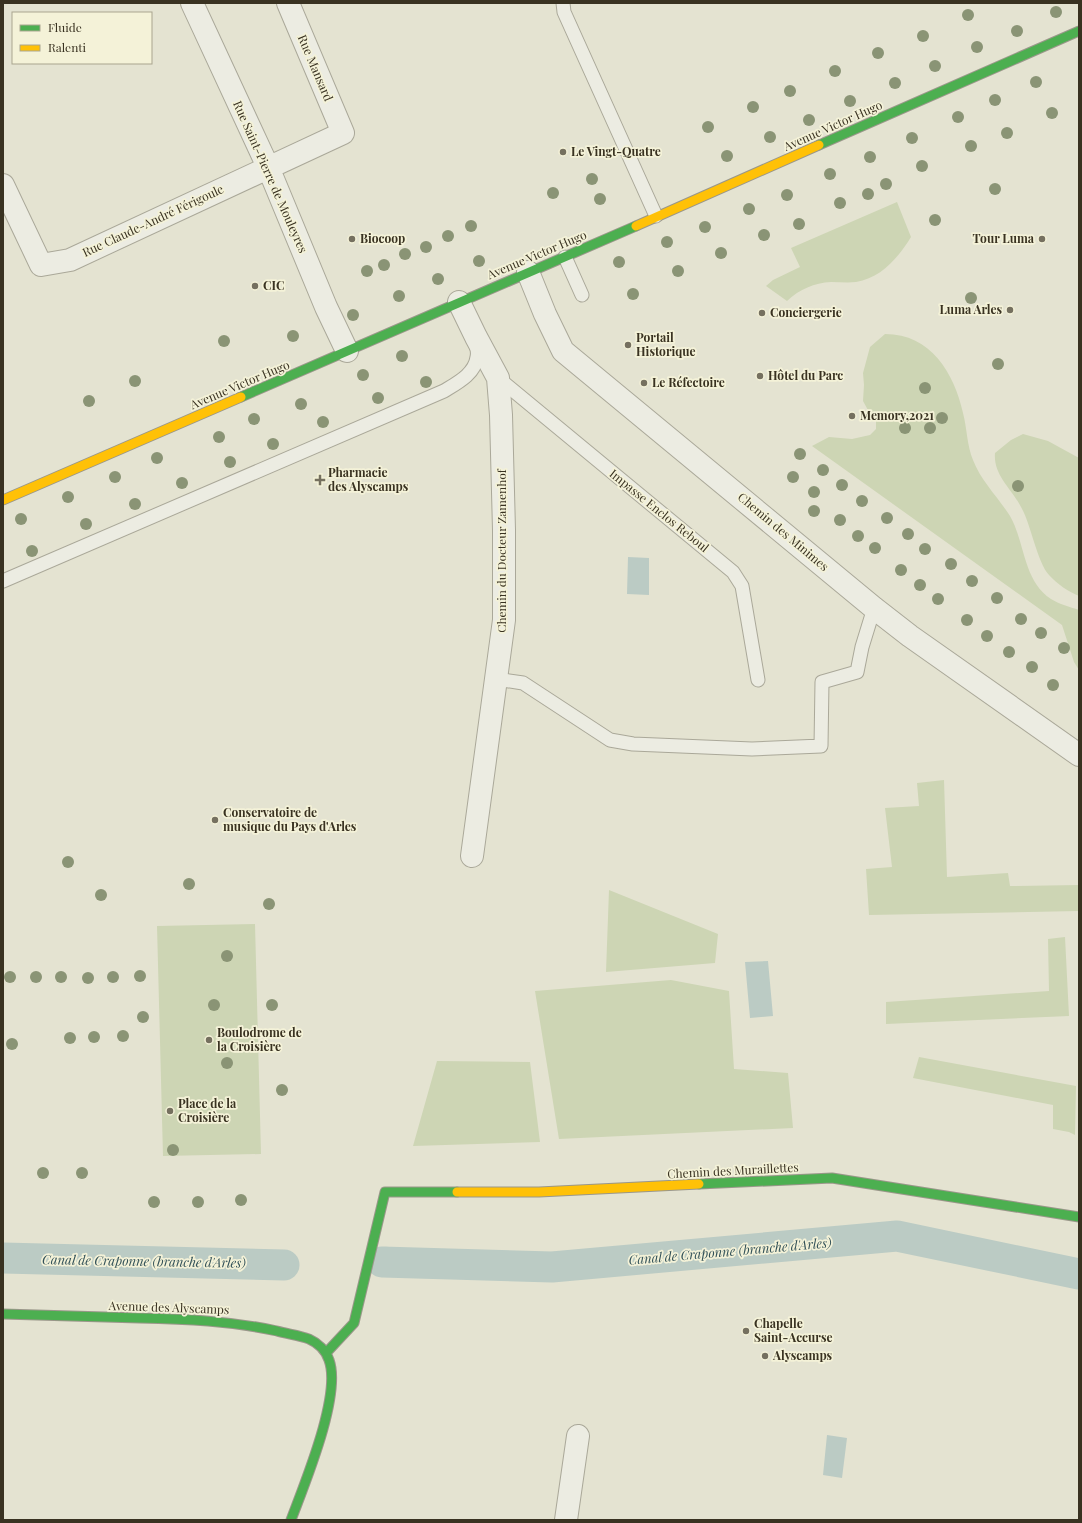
<svg xmlns="http://www.w3.org/2000/svg" width="1082" height="1523" font-family="'Playfair Display',serif">
  <style>
    .green { fill: #cdd5b4 }
    .water { fill: #bbcbc4 }
    .lines { fill: none; stroke-linecap: round; stroke-linejoin: round }
    .canal { stroke: #bbcbc4; stroke-width: 31 }
    .lane-casing { stroke: #aaa899; stroke-width: 15 }
    .street-casing { stroke: #aaa899; stroke-width: 24 }
    .fast-casing { stroke: #9a978a; stroke-width: 11 }
    .slow-casing { stroke: #9a978a; stroke-width: 11 }
    .lane { stroke: #ecece2; stroke-width: 13 }
    .street { stroke: #ecece2; stroke-width: 22 }
    .fast { stroke: #4caf50; stroke-width: 9 }
    .slow { stroke: #ffc107; stroke-width: 9 }
    .tree { fill: #8a9475 }
    .poi-dot { fill: #75705f; stroke: #f4f2d8; stroke-width: 1.5 }
    .labels { text-anchor: middle; stroke-width: 3.5; stroke-linejoin: round; paint-order: stroke }
    .street-label { font-size: 12px; fill: #393221; stroke: #f4f2d8 }
    .poi-label { font-size: 12px; font-weight: bold; fill: #393221; stroke: #f4f2d8; text-anchor: start }
    .water-label { font-size: 13px; font-style: italic; fill: #325158; stroke: #f4f2d8 }
  </style>
  <rect width="100%" height="100%" fill="#e4e3d1"/>
  <!-- green -->
  <path class="green" d="M897 202 911 237C898 258 881 278 856 282 848 283 839 282 831 282 814 283 800 289 787 301L766 286 773 280 800 267 791 248Z
    M885 334C931 334 954 373 963 413 967 428 967 446 973 460 981 481 998 497 1010 516 1025 542 1023 581 1051 599 1059 604 1070 607 1079 610V670L1074 662 1062 625 812 446 829 437 852 439 870 435 876 429V419L869 412 863 401 864 385 863 373 870 347Z
    M1023 434 1048 441 1079 458V596C1069 592 1057 584 1049 575 1037 562 1031 524 1021 507 1012 489 993 475 995 453L1011 440Z
    M944 780 947 877 1008 873 1010 886 1079 885V911L869 915 866 869 892 867 885 808 919 806 917 783Z
    M609 890 718 934 715 963 606 972Z
    M255 924 261 1154 163 1156 157 926Z
    M1065 937 1069 1016 886 1024V1002L1049 991 1048 939Z
    M671 980 729 991 734 1069 788 1073 793 1128 559 1139 535 991Z
    M919 1057 1076 1086 1075 1135 1069 1132 1053 1129V1105L913 1078Z
    M437 1061 530 1062 540 1142 413 1146Z"/>
  <!-- water -->
  <path class="water" d="M628 557 649 558V595L627 594Z
    M768 961 773 1016 750 1018 745 962Z
    M827 1435 847 1438 842 1478 823 1475Z"/>
  <g class="lines">
    <!-- canal -->
    <path class="canal" d="M3 1258 284 1265
      M386 1262H382L552 1267 897 1236 1079 1274"/>
    <defs>
      <path id="lane" d="M563 3 564 12 656 216
        M565 257 582 295
        M498 378 733 572 742 586 758 680
        M3 581 444 391C457 383 475 374 477 357 478 353 477 348 476 344
        M496 679 523 683 610 740 633 744 752 749 821 746 822 682 857 672 862 647 874 608"/>
      <path id="street" d="M192 3 268 167 326 307 347 351
        M3 185 41 265 70 260 343 133 288 3
        M528 272 545 314 563 351 874 608 910 636 1079 755
        M459 302 476 337 498 378 501 415 504 530V620L472 856
        M566 1520 578 1436"/>
      <path id="fast" d="M819 145 1079 31
        M241 397 636 226
        M699 1184 832 1178 1079 1217
        M3 1314C48 1315 94 1317 139 1318 185 1319 231 1321 277 1331 287 1334 299 1335 309 1339 318 1343 326 1351 329 1360 342 1395 304 1485 291 1520
        M326 1353 354 1323 385 1192H457"/>
      <path id="slow" d="M636 226 819 145
        M3 500 241 397
        M457 1192H539L699 1184"/>
    </defs>
    <!-- lane casing -->
    <use href="#lane" class="lane-casing"/>
    <!-- street casing -->
    <use href="#street" class="street-casing"/>
    <!-- fast casing -->
    <use href="#fast" class="fast-casing"/>
    <!-- slow casing -->
    <use href="#slow" class="slow-casing"/>
    <!-- lane -->
    <use href="#lane" class="lane"/>
    <!-- street -->
    <use href="#street" class="street"/>
    <!-- fast -->
    <use href="#fast" class="fast"/>
    <!-- slow -->
    <use href="#slow" class="slow"/>
  </g>
  <!-- trees -->
  <g class="tree">
    <circle cx="1056" cy="12" r="6"/>
    <circle cx="968" cy="15" r="6"/>
    <circle cx="1017" cy="31" r="6"/>
    <circle cx="923" cy="36" r="6"/>
    <circle cx="977" cy="47" r="6"/>
    <circle cx="878" cy="53" r="6"/>
    <circle cx="935" cy="66" r="6"/>
    <circle cx="835" cy="71" r="6"/>
    <circle cx="1036" cy="82" r="6"/>
    <circle cx="895" cy="83" r="6"/>
    <circle cx="790" cy="91" r="6"/>
    <circle cx="995" cy="100" r="6"/>
    <circle cx="850" cy="101" r="6"/>
    <circle cx="753" cy="107" r="6"/>
    <circle cx="1052" cy="113" r="6"/>
    <circle cx="958" cy="117" r="6"/>
    <circle cx="809" cy="120" r="6"/>
    <circle cx="708" cy="127" r="6"/>
    <circle cx="1007" cy="133" r="6"/>
    <circle cx="770" cy="137" r="6"/>
    <circle cx="912" cy="138" r="6"/>
    <circle cx="971" cy="146" r="6"/>
    <circle cx="727" cy="156" r="6"/>
    <circle cx="870" cy="157" r="6"/>
    <circle cx="922" cy="166" r="6"/>
    <circle cx="830" cy="174" r="6"/>
    <circle cx="592" cy="179" r="6"/>
    <circle cx="886" cy="184" r="6"/>
    <circle cx="995" cy="189" r="6"/>
    <circle cx="553" cy="193" r="6"/>
    <circle cx="868" cy="194" r="6"/>
    <circle cx="787" cy="195" r="6"/>
    <circle cx="600" cy="199" r="6"/>
    <circle cx="840" cy="203" r="6"/>
    <circle cx="749" cy="209" r="6"/>
    <circle cx="935" cy="220" r="6"/>
    <circle cx="799" cy="224" r="6"/>
    <circle cx="471" cy="226" r="6"/>
    <circle cx="705" cy="227" r="6"/>
    <circle cx="764" cy="235" r="6"/>
    <circle cx="448" cy="236" r="6"/>
    <circle cx="667" cy="242" r="6"/>
    <circle cx="426" cy="247" r="6"/>
    <circle cx="721" cy="253" r="6"/>
    <circle cx="405" cy="254" r="6"/>
    <circle cx="479" cy="261" r="6"/>
    <circle cx="619" cy="262" r="6"/>
    <circle cx="384" cy="265" r="6"/>
    <circle cx="367" cy="271" r="6"/>
    <circle cx="678" cy="271" r="6"/>
    <circle cx="438" cy="279" r="6"/>
    <circle cx="633" cy="294" r="6"/>
    <circle cx="399" cy="296" r="6"/>
    <circle cx="971" cy="298" r="6"/>
    <circle cx="353" cy="315" r="6"/>
    <circle cx="293" cy="336" r="6"/>
    <circle cx="224" cy="341" r="6"/>
    <circle cx="402" cy="356" r="6"/>
    <circle cx="998" cy="364" r="6"/>
    <circle cx="363" cy="375" r="6"/>
    <circle cx="135" cy="381" r="6"/>
    <circle cx="426" cy="382" r="6"/>
    <circle cx="925" cy="388" r="6"/>
    <circle cx="378" cy="398" r="6"/>
    <circle cx="89" cy="401" r="6"/>
    <circle cx="301" cy="404" r="6"/>
    <circle cx="942" cy="418" r="6"/>
    <circle cx="254" cy="419" r="6"/>
    <circle cx="323" cy="422" r="6"/>
    <circle cx="905" cy="428" r="6"/>
    <circle cx="930" cy="428" r="6"/>
    <circle cx="219" cy="437" r="6"/>
    <circle cx="273" cy="444" r="6"/>
    <circle cx="800" cy="454" r="6"/>
    <circle cx="157" cy="458" r="6"/>
    <circle cx="230" cy="462" r="6"/>
    <circle cx="823" cy="470" r="6"/>
    <circle cx="115" cy="477" r="6"/>
    <circle cx="793" cy="477" r="6"/>
    <circle cx="182" cy="483" r="6"/>
    <circle cx="842" cy="485" r="6"/>
    <circle cx="1018" cy="486" r="6"/>
    <circle cx="814" cy="492" r="6"/>
    <circle cx="68" cy="497" r="6"/>
    <circle cx="862" cy="501" r="6"/>
    <circle cx="135" cy="504" r="6"/>
    <circle cx="814" cy="511" r="6"/>
    <circle cx="887" cy="518" r="6"/>
    <circle cx="21" cy="519" r="6"/>
    <circle cx="840" cy="520" r="6"/>
    <circle cx="86" cy="524" r="6"/>
    <circle cx="908" cy="534" r="6"/>
    <circle cx="858" cy="536" r="6"/>
    <circle cx="875" cy="548" r="6"/>
    <circle cx="925" cy="549" r="6"/>
    <circle cx="32" cy="551" r="6"/>
    <circle cx="951" cy="564" r="6"/>
    <circle cx="901" cy="570" r="6"/>
    <circle cx="972" cy="581" r="6"/>
    <circle cx="920" cy="585" r="6"/>
    <circle cx="997" cy="598" r="6"/>
    <circle cx="938" cy="599" r="6"/>
    <circle cx="1021" cy="619" r="6"/>
    <circle cx="967" cy="620" r="6"/>
    <circle cx="1041" cy="633" r="6"/>
    <circle cx="987" cy="636" r="6"/>
    <circle cx="1064" cy="648" r="6"/>
    <circle cx="1009" cy="652" r="6"/>
    <circle cx="1032" cy="667" r="6"/>
    <circle cx="1053" cy="685" r="6"/>
    <circle cx="68" cy="862" r="6"/>
    <circle cx="189" cy="884" r="6"/>
    <circle cx="101" cy="895" r="6"/>
    <circle cx="269" cy="904" r="6"/>
    <circle cx="227" cy="956" r="6"/>
    <circle cx="140" cy="976" r="6"/>
    <circle cx="10" cy="977" r="6"/>
    <circle cx="36" cy="977" r="6"/>
    <circle cx="61" cy="977" r="6"/>
    <circle cx="113" cy="977" r="6"/>
    <circle cx="88" cy="978" r="6"/>
    <circle cx="214" cy="1005" r="6"/>
    <circle cx="272" cy="1005" r="6"/>
    <circle cx="143" cy="1017" r="6"/>
    <circle cx="123" cy="1036" r="6"/>
    <circle cx="94" cy="1037" r="6"/>
    <circle cx="70" cy="1038" r="6"/>
    <circle cx="12" cy="1044" r="6"/>
    <circle cx="227" cy="1063" r="6"/>
    <circle cx="282" cy="1090" r="6"/>
    <circle cx="173" cy="1150" r="6"/>
    <circle cx="43" cy="1173" r="6"/>
    <circle cx="82" cy="1173" r="6"/>
    <circle cx="241" cy="1200" r="6"/>
    <circle cx="154" cy="1202" r="6"/>
    <circle cx="198" cy="1202" r="6"/>
  </g>
  <!-- markers -->
  <g class="poi-dot">
    <circle cx="563" cy="152" r="4"/>
    <circle cx="352" cy="239" r="4"/>
    <circle cx="1042" cy="239" r="4"/>
    <circle cx="255" cy="286" r="4"/>
    <circle cx="1010" cy="310" r="4"/>
    <circle cx="762" cy="313" r="4"/>
    <circle cx="628" cy="345" r="4"/>
    <circle cx="760" cy="376" r="4"/>
    <circle cx="644" cy="383" r="4"/>
    <circle cx="852" cy="416" r="4"/>
    <path d="M318 474h4v4h4v4h-4v4h-4v-4h-4v-4h4z"/>
    <circle cx="215" cy="820" r="4"/>
    <circle cx="209" cy="1040" r="4"/>
    <circle cx="170" cy="1111" r="4"/>
    <circle cx="746" cy="1331" r="4"/>
    <circle cx="765" cy="1356" r="4"/>
  </g>
  <g class="labels">
    <!-- street labels -->
    <g class="street-label">
      <text transform="translate(315 68) rotate(67)" y="4">Rue Mansard</text>
      <text transform="translate(833 126) rotate(-24)" y="4">Avenue Victor Hugo</text>
      <text transform="translate(270 177) rotate(66)" y="4">Rue Saint-Pierre de Mouleyres</text>
      <text transform="translate(153 221) rotate(-25)" y="4">Rue Claude-André Férigoule</text>
      <text transform="translate(537 255) rotate(-23)" y="4">Avenue Victor Hugo</text>
      <text transform="translate(240 385) rotate(-23)" y="4">Avenue Victor Hugo</text>
      <text transform="translate(659 511) rotate(39)" y="4">Impasse Enclos Reboul</text>
      <text transform="translate(783 532) rotate(40)" y="4">Chemin des Minimes</text>
      <text transform="translate(502 551) rotate(-90)" y="4">Chemin du Docteur Zamenhof</text>
      <text transform="translate(733 1171) rotate(-3)" y="4">Chemin des Muraillettes</text>
      <text transform="translate(169 1308) rotate(2)" y="4">Avenue des Alyscamps</text>
    </g>
    <!-- poi labels -->
    <g class="poi-label">
      <text x="571" y="156">Le Vingt-Quatre</text>
      <text x="360" y="243">Biocoop</text>
      <text x="1034" y="243" text-anchor="end">Tour Luma</text>
      <text x="263" y="290">CIC</text>
      <text x="1002" y="314" text-anchor="end">Luma Arles</text>
      <text x="770" y="317">Conciergerie</text>
      <text x="636" y="342">Portail<tspan x="636" dy="14">Historique</tspan></text>
      <text x="768" y="380">Hôtel du Parc</text>
      <text x="652" y="387">Le Réfectoire</text>
      <text x="860" y="420">Memory,2021</text>
      <text x="328" y="477">Pharmacie<tspan x="328" dy="14">des Alyscamps</tspan></text>
      <text x="223" y="817">Conservatoire de<tspan x="223" dy="14">musique du Pays d'Arles</tspan></text>
      <text x="217" y="1037">Boulodrome de<tspan x="217" dy="14">la Croisière</tspan></text>
      <text x="178" y="1108">Place de la<tspan x="178" dy="14">Croisière</tspan></text>
      <text x="754" y="1328">Chapelle<tspan x="754" dy="14">Saint-Accurse</tspan></text>
      <text x="773" y="1360">Alyscamps</text>
    </g>
    <!-- water labels -->
    <g class="water-label">
      <text transform="translate(730 1251) rotate(-5)" y="5">Canal de Craponne (branche d'Arles)</text>
      <text transform="translate(144 1261) rotate(1)" y="5">Canal de Craponne (branche d'Arles)</text>
    </g>
  </g>
  <!-- border -->
  <rect width="1082" height="1523" fill="none" stroke="#393221" stroke-width="8"/>
  <!-- legend -->
  <rect x="12" y="12" width="140" height="52" fill="#f4f2d8" stroke="#a9a58f"/>
  <rect x="20" y="25" width="20" height="6" fill="#4caf50" stroke="#a9a58f"/>
  <text x="48" y="32" font-size="12" fill="#393221">Fluide</text>
  <rect x="20" y="45" width="20" height="6" fill="#ffc107" stroke="#a9a58f"/>
  <text x="48" y="52" font-size="12" fill="#393221">Ralenti</text>
</svg>
